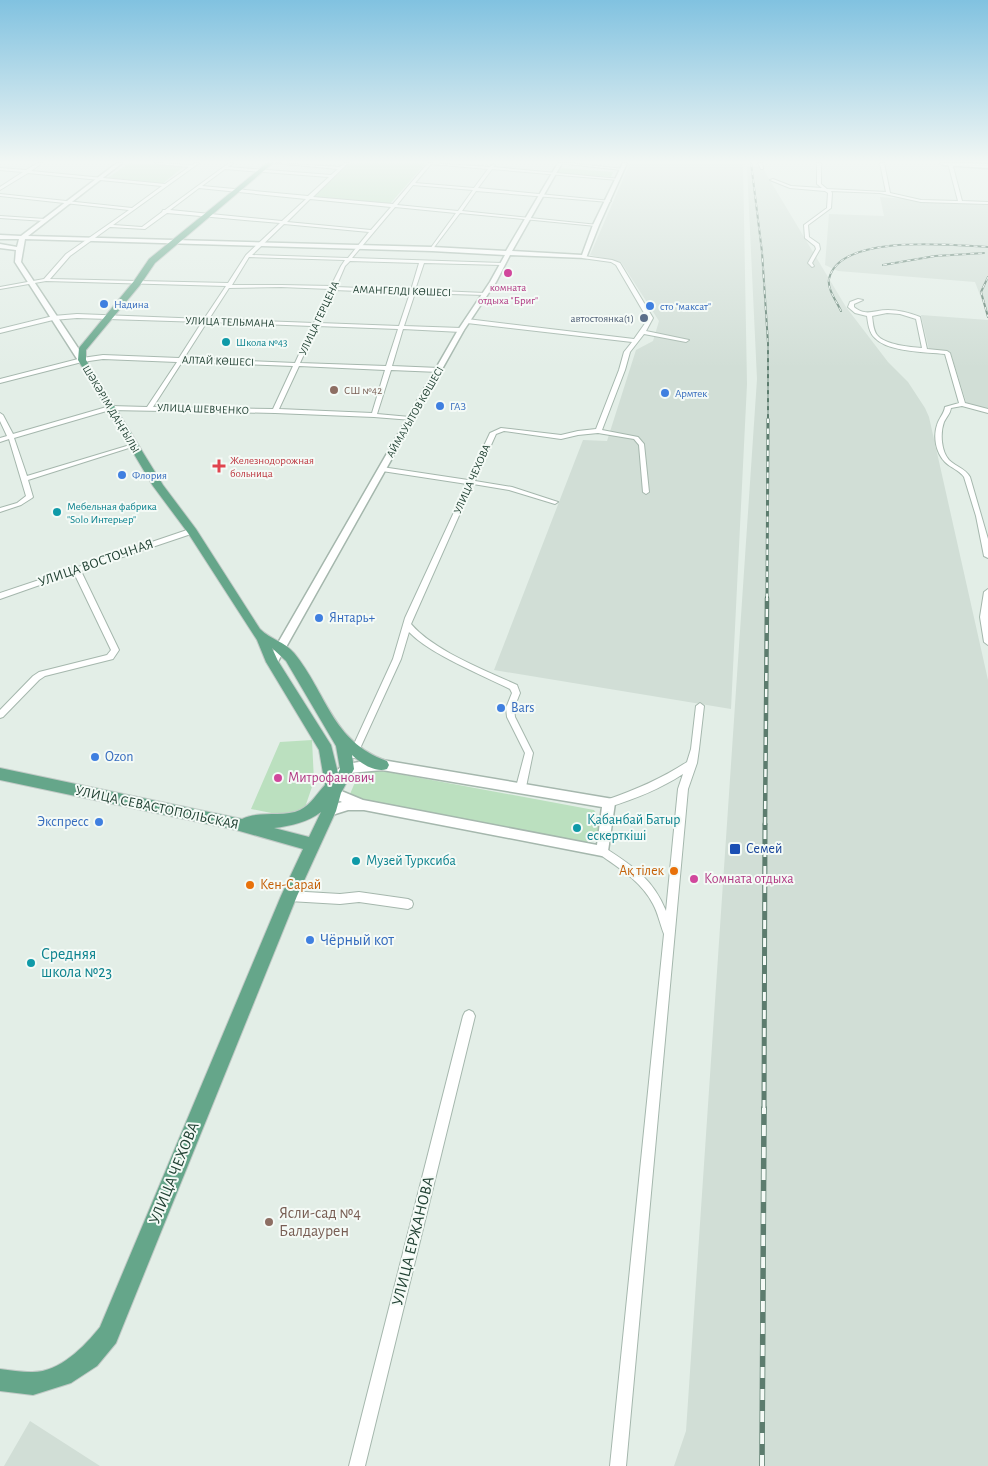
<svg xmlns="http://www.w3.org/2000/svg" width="988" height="1466" viewBox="0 0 988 1466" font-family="'Alegreya Sans',sans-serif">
	<rect width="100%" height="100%" fill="#e3eee7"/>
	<path fill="#d1ded6" d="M630 163H743L747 384 731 709 494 670 583 440 607 441 636 350 653 341 659 321 621 262 590 255Z
		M747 167H762L846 307 888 362 908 382 925 408 929 417 988 680V1466H674L686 1431 757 379Z
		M880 197 988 205V316L975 282 838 271 825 265 829 214 884 216Z
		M921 315 988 320V408L967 405 951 354 929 350Z
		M30 1421 100 1466H4Z"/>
	<path fill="#bbe0bf" d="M129 163 186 165 162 184 106 179Z
		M350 163H426L389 205 313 197Z
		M561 168 613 172 611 177 558 173Z
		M312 740 314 781 301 819 251 809 280 742Z
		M372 769 594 810 601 820 596 840 584 845 361 801 350 794 359 773Z"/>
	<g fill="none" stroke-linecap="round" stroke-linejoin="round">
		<defs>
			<path id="minor" d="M38 163H42L31 171 165 184 189 167 157 164 155 163 192 165 195 163H199L113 225 142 227 162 212 163 210H165L229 163H233L228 167 331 175 338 169 275 163 340 167 344 163H348L313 197 393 204 428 163 490 167 493 164 495 165 493 167 620 179 618 180 492 169 478 188 611 201 609 202 476 191 462 211 598 225 596 226 460 213 432 250 430 249 456 213 395 207 352 258 502 263 504 264 502 265 424 263 415 290 485 293 487 294 485 295 415 293 404 326 461 328 464 330 461 332 403 329 392 366 439 368 442 370 439 372 391 370 377 414 410 417 412 418V420L374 417 275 413 110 410 14 438 27 476 130 445 135 446 28 480 33 497 32 498 21 505 0 512V508L17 503 26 496 9 439 0 442V438L7 436 0 421V413L3 415 13 434 110 406 147 407 177 362 103 359 82 362 0 383V379L82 358 103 355 179 358 202 322 77 318 53 320 0 333V329L53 316 77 314 204 319 226 286 46 281 0 289V287L44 279 66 254 129 210 0 196V194L132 208 162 186 28 173 0 190V187L23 172 0 170V168L26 170ZM431 164 488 169 474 188 415 183ZM225 169 329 177 308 196 202 186ZM413 185 473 190 458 211 397 205ZM199 188 306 199 282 221 170 210ZM310 199 391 207 371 230 287 222ZM167 213 280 223 246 255 228 283 50 279 70 256 110 227 145 229ZM284 224 369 232 348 258 252 255ZM249 257 345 260 341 266 331 286 281 285H232ZM350 261 419 263 411 290 336 287 345 266ZM281 287 330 289 314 323 209 319 229 288ZM334 290 410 293 399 326 319 323ZM207 322 312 326 295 363 184 358ZM317 326 398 329 386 366 300 363ZM182 362 293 366 273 409 153 407ZM299 366 385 370 372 413 279 409Z
				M558 163H569L624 169 622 170Z
				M758 163H762L763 169H761Z
				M817 163H821V184L827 189 886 192 880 163H884L890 193 921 200 958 201 948 163H952L962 201 988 202V204L921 202 880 193 831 191 832 193 831 208 808 225 809 237 819 244 820 249 812 263 814 266 812 267 808 263 816 249 815 246 805 238 804 225 827 208 828 193 825 191 790 188 770 180 773 179 791 186 822 188 817 184Z
				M0 216 45 219 47 220 45 221 0 218Z
				M584 256 612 260 620 263 653 318 646 331 689 340 686 342 644 334 630 352 625 370 602 430 638 437 644 444 649 492 646 494 643 492 639 445 634 439 598 433 578 435 561 439 504 431 496 434 475 481 512 487 558 502 555 504 509 490 473 484 411 624C434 651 485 670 517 685L520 693 514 708 515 717 533 753 526 787 524 790 521 791 518 790 516 787 525 753 507 717 506 708 512 693 510 689C482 675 430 654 409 632L401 659 357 755 356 758H350L349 755 393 659 405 618 467 484 382 471 379 469 382 467 468 480 490 433 501 428 561 435 578 431 596 429 619 370 624 352 632 342 467 323 464 321 467 319 634 339 646 322 647 318 616 265 611 262 582 258V256Z
				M858 299 863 300 854 304V307C866 317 874 310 888 310 899 310 910 313 920 317L927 349 947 351 950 353 965 403 988 409V413L962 406 951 408C950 414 947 416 944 422 940 433 941 451 949 460 956 467 965 468 970 477L988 539V558L984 556 976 516 964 477C959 470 951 468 945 462 936 453 933 437 937 425 939 418 944 414 945 407L959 403 945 354C926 352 888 352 875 338 869 333 868 323 867 316L855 313 848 307 850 302ZM887 313 900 314 916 319 922 348C910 347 885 345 877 335 873 330 873 322 872 316Z
				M190 529H194L196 531 194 533 81 571 119 650 113 659 45 676 39 680 3 717 0 718V710L33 676 39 672 107 655 111 650 74 573 0 599V593L72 569 73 567H78Z
				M988 589V645L984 642 980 617 984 592Z
				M700 703 704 706 699 749 697 763 688 789 626 1466H610L664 934C660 924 658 913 653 904 641 881 619 868 599 854L597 851 599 848 602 847 605 848C633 866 653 879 666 911L678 789 683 774C660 789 635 799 609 807L606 806 604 803 606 800C635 790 661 779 687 762L691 749 696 706Z
				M289 891 340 894 359 892 408 899 412 901 413 904 412 907 408 909 359 902 340 904 289 901 285 899 284 896 285 893Z
				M469 1010 473 1012 475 1016 365 1466H349L463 1016 465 1012Z"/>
			<path id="tertiary" d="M117 163H122L28 236 432 247 506 251 558 163H562L512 251 582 255 593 225 623 163H627L599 225 586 258 510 255 496 282 464 330 276 665 272 666 267 662 458 330 490 282 505 255 432 251 25 239 21 262 86 360 82 362H79L15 262 16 250 0 248V244L17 247 19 239H0V235L21 236Z
				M382 760 613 799 615 803 608 851 606 855 602 856 364 810H348L329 816 325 815 323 811 325 807 342 802 330 796 328 793 330 790 334 788 363 800 597 845 602 807 382 770 350 773 340 779 336 777 334 774C343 760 367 762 382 760Z"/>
			<path id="secondary" d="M940 163 988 164V168L943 165Z"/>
			<path id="primary" d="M267 163H273L155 263 140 285 86 350V360L163 485 196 529 260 629C271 640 284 641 294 653 327 693 331 741 387 761L389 765 387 769C375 773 360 763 352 755L354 769 341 793 336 811 297 896 116 1343 97 1366 71 1383 33 1395 0 1391V1369C10 1370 21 1372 31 1372 59 1373 84 1347 100 1327L281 896 303 849 236 830 0 780V768L242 819C259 810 283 818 300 810 312 804 317 793 325 785L319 750 266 662 257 640 188 533 153 486 78 360 79 348 134 281 149 259ZM272 648 286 661 336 746 340 769 338 773 331 745 278 661ZM321 812 309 837 274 828C291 826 308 822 321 812Z"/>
		</defs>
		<use href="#minor" stroke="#a5b7ad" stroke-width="2"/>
		<use href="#tertiary" stroke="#a5b7ad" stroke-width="3"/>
		<use href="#secondary" stroke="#a1bbad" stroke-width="3"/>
		<use href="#primary" stroke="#c1cac6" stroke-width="2"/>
		<use href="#minor" fill="#fff" fill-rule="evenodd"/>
		<use href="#tertiary" fill="#fff" fill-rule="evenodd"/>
		<use href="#secondary" fill="#fff" fill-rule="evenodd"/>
		<use href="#primary" fill="#65a68a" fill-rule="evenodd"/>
		<defs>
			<path id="rail-far4" d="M751 163 762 252 768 343V420
				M883 265 935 256 984 253
				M988 277 981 292 988 317
				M841 311C837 302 827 289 829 279 839 233 953 245 988 247"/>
			<path id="rail-far3" d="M767 599 768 419"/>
			<path id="rail-far2" d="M765 825 767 598"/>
			<path id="rail-far1" d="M764 1109 765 824"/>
			<path id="rail" d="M762 1466 764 1108"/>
		</defs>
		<use href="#rail-far4" stroke="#5c7c6e" stroke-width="2"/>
		<use href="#rail-far3" stroke="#5c7c6e" stroke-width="3"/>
		<use href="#rail-far2" stroke="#5c7c6e" stroke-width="4.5"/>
		<use href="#rail-far1" stroke="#5c7c6e" stroke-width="5"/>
		<use href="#rail" stroke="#5c7c6e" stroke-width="5.5"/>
		<use href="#rail-far4" stroke="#f4faf6" stroke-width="1" stroke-dasharray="4" stroke-linecap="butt"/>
		<use href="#rail-far3" stroke="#f4faf6" stroke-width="2" stroke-dasharray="5.5" stroke-linecap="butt"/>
		<use href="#rail-far2" stroke="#f4faf6" stroke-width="2.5" stroke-dasharray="8" stroke-linecap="butt"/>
		<use href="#rail-far1" stroke="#f4faf6" stroke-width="3" stroke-dasharray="9" stroke-linecap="butt"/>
		<use href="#rail" stroke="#f4faf6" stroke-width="4" stroke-dasharray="11" stroke-linecap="butt"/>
	</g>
	<linearGradient id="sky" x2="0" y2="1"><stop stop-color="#81c2e0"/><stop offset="0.44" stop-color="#f2f7f4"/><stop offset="1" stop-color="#f2f7f4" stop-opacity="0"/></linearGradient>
	<rect width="988" height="368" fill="url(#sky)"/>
	<g fill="#d1479c" stroke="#f4faf6" stroke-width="2">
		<circle cx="508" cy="273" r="5"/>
		<circle cx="278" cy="778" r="5"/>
		<circle cx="694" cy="879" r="5"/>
	</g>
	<g fill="#3f7fe0" stroke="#f4faf6" stroke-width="2">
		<circle cx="104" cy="304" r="5"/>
		<circle cx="650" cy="306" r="5"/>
		<circle cx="665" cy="393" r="5"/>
		<circle cx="440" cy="406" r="5"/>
		<circle cx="122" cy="475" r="5"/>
		<circle cx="319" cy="618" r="5"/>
		<circle cx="501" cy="708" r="5"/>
		<circle cx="95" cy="757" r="5"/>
		<circle cx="99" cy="822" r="5"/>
		<circle cx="310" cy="940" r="5"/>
	</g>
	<circle fill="#5c6f8a" stroke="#f4faf6" stroke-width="2" cx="644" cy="318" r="5"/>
	<g fill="#0f9aa8" stroke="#f4faf6" stroke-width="2">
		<circle cx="226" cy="342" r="5"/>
		<circle cx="57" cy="512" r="5"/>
		<circle cx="577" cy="828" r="5"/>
		<circle cx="356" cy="861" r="5"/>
		<circle cx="31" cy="963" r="5"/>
	</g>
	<g fill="#8d6e63" stroke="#f4faf6" stroke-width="2">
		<circle cx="334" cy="390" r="5"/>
		<circle cx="269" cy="1222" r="5"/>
	</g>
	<path fill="#e0444e" stroke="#f4faf6" stroke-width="2" d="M216.5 458.5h5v5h5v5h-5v5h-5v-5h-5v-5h5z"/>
	<rect fill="#1a4fb4" stroke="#f4faf6" stroke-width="2" x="729" y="843" width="12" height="12" rx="2.5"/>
	<g fill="#e8710a" stroke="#f4faf6" stroke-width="2">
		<circle cx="674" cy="871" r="5"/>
		<circle cx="250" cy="885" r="5"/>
	</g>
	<g text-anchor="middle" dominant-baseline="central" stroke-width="4" stroke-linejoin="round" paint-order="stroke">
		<g font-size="11" fill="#b23c85" stroke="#f4faf6">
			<text x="508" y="287">комната<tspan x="508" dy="13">отдыха "Бриг"</tspan></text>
		</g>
		<g font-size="11" fill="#214133" stroke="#f4faf6">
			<text transform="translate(402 291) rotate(2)">АМАНГЕЛДІ КӨШЕСІ</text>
			<text transform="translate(319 318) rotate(-65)">УЛИЦА ГЕРЦЕНА</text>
			<text transform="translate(230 322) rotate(2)">УЛИЦА ТЕЛЬМАНА</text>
			<text transform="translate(218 361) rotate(2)">АЛТАЙ КӨШЕСІ</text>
			<text transform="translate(111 409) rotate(59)">ШӘКӘРІМ ДАҢҒЫЛЫ</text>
			<text transform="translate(203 409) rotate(2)">УЛИЦА ШЕВЧЕНКО</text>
			<text transform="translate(415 412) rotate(-60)">АЙМАУЫТОВ КӨШЕСІ</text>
			<text transform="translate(472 479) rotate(-66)">УЛИЦА ЧЕХОВА</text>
		</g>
		<g font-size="11" fill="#366cbe" stroke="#f4faf6" text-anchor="start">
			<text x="114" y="304">Надина</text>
			<text x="660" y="306">сто "максат"</text>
			<text x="675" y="393">Армтек</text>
			<text x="450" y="406">ГАЗ</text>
			<text x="132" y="475">Флория</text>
		</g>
		<g font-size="11" fill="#4e5e75" stroke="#f4faf6" text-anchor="end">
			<text x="634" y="318">автостоянка(1)</text>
		</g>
		<g font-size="11" fill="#0d838f" stroke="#f4faf6" text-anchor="start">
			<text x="236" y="342">Школа №43</text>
			<text x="67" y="506">Мебельная фабрика<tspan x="67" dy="13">"Solo Интерьер"</tspan></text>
		</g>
		<g font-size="11" fill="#785e54" stroke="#f4faf6" text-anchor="start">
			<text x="344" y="390">СШ №42</text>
		</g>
		<g font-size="11" fill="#be3a42" stroke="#f4faf6" text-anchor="start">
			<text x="230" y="460">Железнодорожная<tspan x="230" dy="13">больница</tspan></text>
		</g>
		<g font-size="14" fill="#214133" stroke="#f4faf6">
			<text transform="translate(96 563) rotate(-19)">УЛИЦА ВОСТОЧНАЯ</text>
			<text transform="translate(157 808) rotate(12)">УЛИЦА СЕВАСТОПОЛЬСКАЯ</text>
		</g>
		<g font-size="14" fill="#366cbe" stroke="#f4faf6" text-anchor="start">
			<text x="329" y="618">Янтарь+</text>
			<text x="511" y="708">Bars</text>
			<text x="105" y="757">Ozon</text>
			<text x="89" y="822" text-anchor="end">Экспресс</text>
		</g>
		<g font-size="14" fill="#b23c85" stroke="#f4faf6" text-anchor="start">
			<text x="288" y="778">Митрофанович</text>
			<text x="704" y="879">Комната отдыха</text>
		</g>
		<g font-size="14" fill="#0d838f" stroke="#f4faf6" text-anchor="start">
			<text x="587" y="820">Қабанбай Батыр<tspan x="587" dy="16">ескерткіші</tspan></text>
			<text x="366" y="861">Музей Турксиба</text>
		</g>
		<g font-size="14" fill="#164399" stroke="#f4faf6" text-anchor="start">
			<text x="746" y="849">Семей</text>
		</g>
		<g font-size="14" fill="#c56008" stroke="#f4faf6" text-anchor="end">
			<text x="664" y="871">Ақ тілек</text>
			<text x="260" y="885" text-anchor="start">Кен-Сарай</text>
		</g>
		<g font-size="16" fill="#366cbe" stroke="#f4faf6" text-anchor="start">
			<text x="320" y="940">Чёрный кот</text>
		</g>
		<g font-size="16" fill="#0d838f" stroke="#f4faf6" text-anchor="start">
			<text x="41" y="954">Средняя<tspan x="41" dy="18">школа №23</tspan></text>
		</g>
		<g font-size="16" fill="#214133" stroke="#f4faf6">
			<text transform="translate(174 1173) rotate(-68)">УЛИЦА ЧЕХОВА</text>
			<text transform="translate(413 1241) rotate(-76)">УЛИЦА ЕРЖАНОВА</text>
		</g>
		<g font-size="16" fill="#785e54" stroke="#f4faf6" text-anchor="start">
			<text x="279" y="1213">Ясли-сад №4<tspan x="279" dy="18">Балдаурен</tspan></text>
		</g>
	</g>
</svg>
